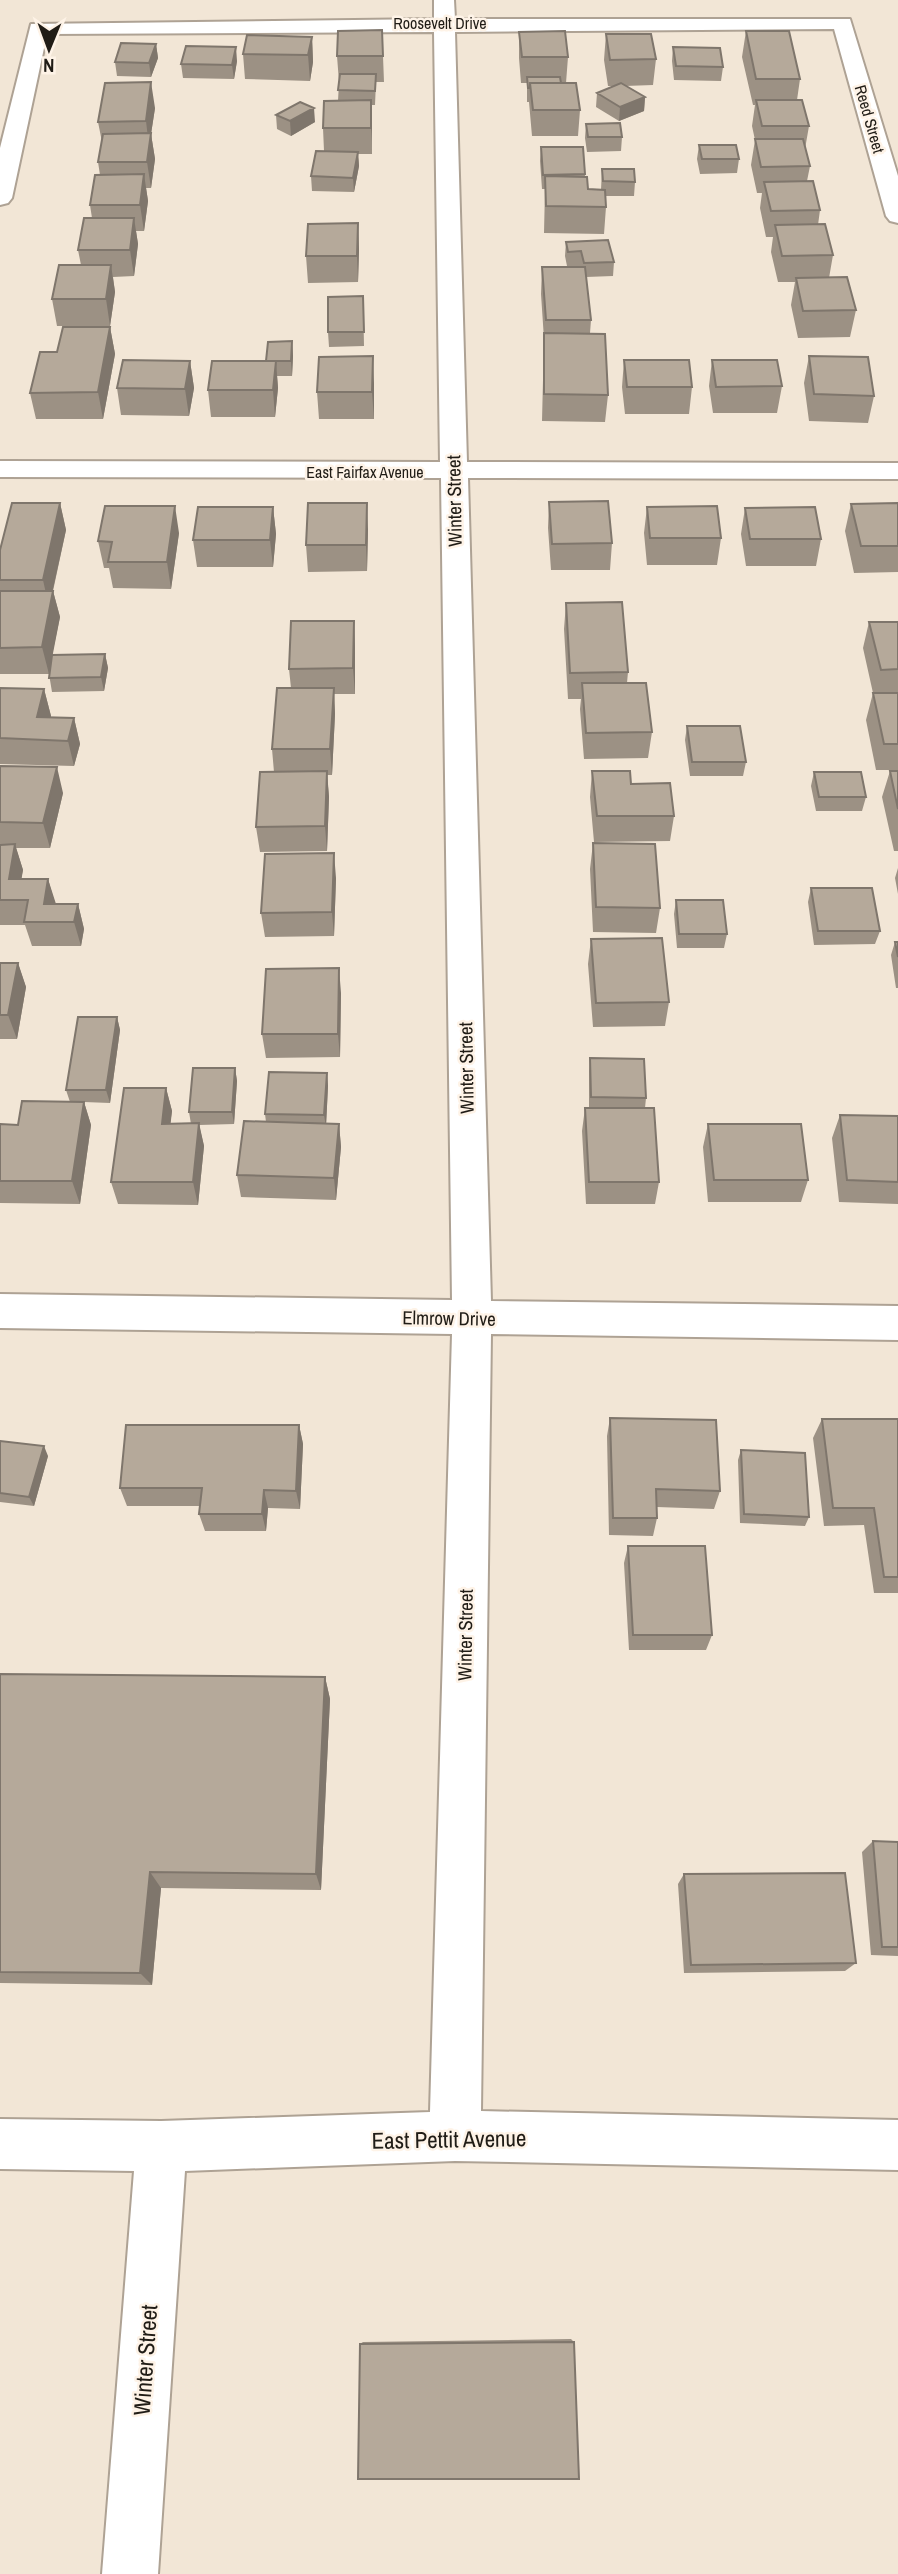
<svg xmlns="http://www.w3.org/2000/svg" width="898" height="2574" viewBox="0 0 898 2574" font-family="'Archivo Narrow',sans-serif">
	<rect width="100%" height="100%" fill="#f2e6d6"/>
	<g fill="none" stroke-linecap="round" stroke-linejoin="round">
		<defs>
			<path id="minor" d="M434 0H454L455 19H850L898 176V223L890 221 886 216 834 29 455 32 467 462 898 463V479L468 478 491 1301 898 1306V1340L491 1334 481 2111 898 2120V2170L455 2161 185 2171 158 2574H102L134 2171 0 2169V2119L161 2121 430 2112 452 1334 0 1328V1294L452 1300 441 478 0 477V461L440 462 434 32 47 34 12 198 8 203 0 205V148L31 24 434 19Z"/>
		</defs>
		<use href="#minor" stroke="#aea294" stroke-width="4"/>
		<use href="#minor" fill="#fff" fill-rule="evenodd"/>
	</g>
	<path fill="#9c9184" d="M382 30 384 82H376L375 105H371L372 154H358L359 166 354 192 312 191 311 176 324 151 323 128 338 101 339 82 337 56Z
		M746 31 800 79 797 100 809 126 805 149 810 166 807 181 820 210 818 225 833 255 829 278 856 310 850 337 798 338 791 305 795 282H778L771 252 773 237H766L760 208 762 193H757L751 165 755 140 752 126 755 105H753L742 57Z
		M519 32 568 57 566 83 580 110 578 136H532L529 102H527V83H521L519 58Z
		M606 34 656 59 653 85 625 86 645 97 644 111 619 121 596 107 597 93 615 86H608L604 60Z
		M312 37 313 62 310 81 245 79 243 54Z
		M156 44 158 58 151 77 117 76 115 62Z
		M673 47 723 67 721 81 674 80 672 61Z
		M237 61 234 79 183 78 181 64Z
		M155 108 151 134 155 159 151 188H146L148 201 144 231H136L138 244 134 276 113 277 115 292 110 326H57L52 299 81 265 78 250 92 218 90 205 100 175 98 162 102 142 98 122Z
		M276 115 315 122 291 136 277 129Z
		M586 124 622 137 621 151 587 152 585 138Z
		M699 145 739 159 737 173 700 174 697 159Z
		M541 147H583L585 176 588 189 601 190 602 169 635 182 634 196H606V207L604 234 544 233 545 189H542L540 161Z
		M358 223 359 250 358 282 308 283 306 256Z
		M566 242 614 262 613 276 586 277 591 320 590 333 608 395 605 422 542 421 544 339 541 294 542 267H581V266H567L565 256Z
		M363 296 364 346 329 347 328 332Z
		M110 327 115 354 103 419H36L30 393 57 352Z
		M292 341 293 356 292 376H277L278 388 275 417H211L208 390 266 361Z
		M809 356 874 396 868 423 809 421 804 383Z
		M624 360 692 387 689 414H625L622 387Z
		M712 360 782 386 777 413H713L709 386Z
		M190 361 194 388 189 416 121 415 117 388Z
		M374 383V419H319L317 392Z
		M549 502 612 543 610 570H551L548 528Z
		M60 503 66 530 53 591 60 617 52 655 105 654 108 668 104 691 52 692 49 674H0V550Z
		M898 503V572L854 573 845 531 851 504Z
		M273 507 276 534 273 567H197L193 540Z
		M647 507 721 538 717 565H647L644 533Z
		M745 508 821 539 816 566H746L741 534Z
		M368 529 367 571 308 572 306 545Z
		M179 533 171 589 113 588 109 568H104L98 541Z
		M566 603 628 672 627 683 652 732 648 758 584 759 580 709 581 699H568L564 629Z
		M354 621 355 647V694H334L335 714 332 775H327L329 797 327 851 260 852 256 827 274 772 272 749 291 688 289 669Z
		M869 622H898V770H876L866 720 873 693 863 648Z
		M0 688 44 689 51 716V717L74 718 80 744 74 766 0 764Z
		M687 726 746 762 743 776H690L685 740Z
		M0 766 63 793 50 848H16L23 870 21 879H48L55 904H78L84 929 81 946H32L25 925H0Z
		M592 771 631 784 674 816 670 841 594 842 590 797Z
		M890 771H898V851H894L882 797Z
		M814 772 866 797 862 811H816L811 786Z
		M593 843 660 908 656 933 593 932 590 869Z
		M898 868V894L895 878Z
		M336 878 334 936 265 937 261 913Z
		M811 888 880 931 875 944 814 945 808 902Z
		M676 900 727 934 724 948H677L674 914Z
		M591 939 669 1002 665 1026 593 1027 588 964Z
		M895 942H898V988H896L891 955Z
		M0 963H18L26 987 17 1039H0Z
		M341 993 340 1057 266 1058 262 1034Z
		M117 1017 120 1030 110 1103 84 1102 91 1125 80 1204 0 1203V1124L18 1125 70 1102 66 1090Z
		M590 1058 646 1098 645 1108 659 1182 655 1204H586L582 1131 585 1108H589V1071Z
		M235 1068 237 1081 234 1124 199 1125 204 1146 198 1205 118 1204 111 1182 166 1088 172 1111 170 1124H191L189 1112Z
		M327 1073 328 1086 326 1124H339L341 1147 336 1200 241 1197 237 1175 266 1122 265 1114Z
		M840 1115 898 1116V1204L839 1202 832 1138Z
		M708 1124 808 1180 801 1202H708L703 1147Z
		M610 1418 720 1491 714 1509 657 1507V1518L653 1536 609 1535 607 1436Z
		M822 1419H898V1593H874L864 1525 824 1526 813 1438Z
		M299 1425 303 1444 300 1509 268 1508 266 1531H205L199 1514 200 1506H127L120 1488Z
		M0 1441 48 1456 34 1506 0 1502Z
		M741 1450 809 1517 805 1526 740 1523 738 1460Z
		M628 1546 712 1635 706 1650H629L624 1563Z
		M0 1674 325 1677 330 1699 321 1890 161 1888 152 1985 0 1983Z
		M873 1841 898 1842V1956L871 1955 862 1852Z
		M684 1874 856 1963 845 1971 684 1973 678 1884Z
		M571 2339 574 2342 360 2344 363 2342Z"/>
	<path fill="#7f766c" d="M312 37 313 62 310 81 308 55Z
		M156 44 158 58 151 77 149 63Z
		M236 47 237 61 234 79 232 65Z
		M151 82 155 108 151 134 155 159 151 188 147 162 149 147 146 121Z
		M645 97 644 111 619 121 620 107Z
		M371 100 372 126V154L371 128Z
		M314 108 315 122 291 136 290 121Z
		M358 152 359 166 354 192 353 178Z
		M144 174 148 201 144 231 140 205Z
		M134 218 138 244 134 276 130 250Z
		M358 223 359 250 358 282 357 256Z
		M111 265 115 292 110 326 106 299Z
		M110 327 115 354 103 419 98 392Z
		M292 341 293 356 292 376 291 361Z
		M373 356 374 383V419L372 392Z
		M190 361 194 388 189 416 185 389Z
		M276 361 278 388 275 417 273 390Z
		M60 503 66 530 49 607 43 580Z
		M367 503 368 529 367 571 366 545Z
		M175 506 179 533 171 589 167 562Z
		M273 507 276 534 273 567 270 540Z
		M53 591 60 617 49 674 42 647Z
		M354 621 355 647V694L353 668Z
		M105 654 108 668 104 691 101 677Z
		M334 688 335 714 332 775 330 749Z
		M44 689 51 716 44 740 37 717Z
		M74 718 80 744 74 766 68 741Z
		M57 767 63 793 50 848 43 823Z
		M327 771 329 797 327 851 325 826Z
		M15 844 23 870 18 900 9 879Z
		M334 853 336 878 334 936 332 912Z
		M48 879 56 904H44Z
		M78 904 84 929 81 946 74 922Z
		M18 963 26 987 17 1039 8 1015Z
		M339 968 341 993 340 1057 338 1034Z
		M117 1017 120 1030 110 1103 106 1090Z
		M235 1068 237 1081 234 1124 232 1112Z
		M327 1073 328 1086 326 1127 324 1115Z
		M166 1088 172 1111 168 1147 162 1124Z
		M84 1102 91 1125 80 1204 72 1181Z
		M199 1123 204 1146 198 1205 193 1182Z
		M339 1124 341 1147 336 1200 334 1178Z
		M299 1425 303 1444 300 1509 296 1491Z
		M44 1446 48 1456 34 1506 29 1497Z
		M264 1490 268 1508 266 1531 262 1514Z
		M325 1677 330 1699 321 1890 316 1874Z
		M150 1872 161 1888 152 1985 140 1973Z"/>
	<path fill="#b5a99a" stroke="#7f766c" stroke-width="2" d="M382 30 383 56H337L338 31Z
		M565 31 568 57H522L519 32Z
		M746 31H789L800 79H756Z
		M606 34H651L656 59 610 60Z
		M247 35 312 37 308 55 243 54Z
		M121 43 156 44 149 63 115 62Z
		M186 46 236 47 232 65 181 64Z
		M673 47 720 48 723 67 676 66Z
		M340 74H376L375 91 338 90Z
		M527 77H560L561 83H530V88H528Z
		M151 82 146 121 98 122 105 83Z
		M530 83H576L580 110H533Z
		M621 83 645 97 620 107 597 93Z
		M371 100V128H323L324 101Z
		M756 100H802L809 126H762Z
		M300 102 314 108 290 121 276 115Z
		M620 123 622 137H588L586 124Z
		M151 133 147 162H98L103 134Z
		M755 139H803L810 166 761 167Z
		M699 145H736L739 159H702Z
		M541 147H583L585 174 543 175Z
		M316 151 358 152 353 178 311 176Z
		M602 169H634L635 182 603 181Z
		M144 174 140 205H90L95 175Z
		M545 176 587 177 588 189 605 190 606 207 546 206Z
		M813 181 820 210 771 211 764 182Z
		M84 218H134L130 250H78Z
		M358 223 357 256H306L308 224Z
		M825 224 833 255 782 256 775 225Z
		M608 240 614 262 584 263 581 251 568 252 566 242Z
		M59 265H111L106 299H52Z
		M542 267H585L591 320H546Z
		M847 277 856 310 803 311 796 278Z
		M363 296 364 332H328V297Z
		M63 327H110L98 392 30 393 40 352H57Z
		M544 333 605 334 608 395 544 394Z
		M292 341 291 361H266L268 342Z
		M373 356 372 392H317L319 357Z
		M809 356 868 357 874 396 814 394Z
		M123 360 190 361 185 389 117 388Z
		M624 360H689L692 387H627Z
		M712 360H777L782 386 716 387Z
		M212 361H276L273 390H208Z
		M608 501 612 543 552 544 549 502Z
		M12 503H60L43 580H0V550Z
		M308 503H367L366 545H306Z
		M898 503V546H861L851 504Z
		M105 506H175L167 562H108L112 542 98 541Z
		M717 506 721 538H650L647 507Z
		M198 507H273L270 540H193Z
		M815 507 821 539H750L745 508Z
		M0 591H53L42 647 0 648Z
		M622 602 628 672 570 673 566 603Z
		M291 621H354L353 668 289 669Z
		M869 622H898V669L881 670Z
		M105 654 101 677 49 678 52 655Z
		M582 683H646L652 732 586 733Z
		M0 688 44 689 37 717 74 718 68 741 0 738Z
		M277 688H334L330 749H272Z
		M873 693H898V744H884Z
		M687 726H740L746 762H692Z
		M0 766 57 767 43 823 0 822Z
		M327 771 325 826 256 827 260 772Z
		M592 771H630L631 784 670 783 674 816H597Z
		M890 771H898V809Z
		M814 772H861L866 797H819Z
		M593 843 655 844 660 908 596 907Z
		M15 844 9 879H48L44 904H78L74 922H24L28 900H0V845Z
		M334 853 332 912 261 913 265 854Z
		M811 888H872L880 931H818Z
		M676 900H723L727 934H679Z
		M662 938 669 1002 596 1003 591 939Z
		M895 942H898V957Z
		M0 963H18L8 1015H0Z
		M339 968 338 1034H262L266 969Z
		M78 1017H117L106 1090H66Z
		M590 1058 644 1059 646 1098 591 1097Z
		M193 1068H235L232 1112H189Z
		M269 1072 327 1073 324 1115 265 1114Z
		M124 1088H166L162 1124 199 1123 193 1182H111Z
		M22 1101 84 1102 72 1181H0V1124L18 1125Z
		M585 1108H654L659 1182H589Z
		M840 1115 898 1116V1182L847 1180Z
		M244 1121 339 1124 334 1178 237 1175Z
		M708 1124H801L808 1180H714Z
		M610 1418 716 1420 720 1491 656 1489 657 1518H613Z
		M822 1419H898V1577H884L874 1508H833Z
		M126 1425H299L296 1491 264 1490 262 1514H199L202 1488H120Z
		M0 1441 44 1446 29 1497 0 1493Z
		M741 1450 805 1453 809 1517 744 1514Z
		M628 1546H705L712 1635H633Z
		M0 1674 325 1677 316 1874 150 1872 140 1973 0 1972Z
		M873 1841 898 1842V1947H882Z
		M845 1873 856 1963 691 1965 684 1874Z
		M574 2342 579 2479H358L360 2344Z"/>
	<g text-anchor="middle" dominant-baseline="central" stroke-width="5" stroke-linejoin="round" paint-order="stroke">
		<g font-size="16" fill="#201c16" stroke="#fef3e7">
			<text x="440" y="23">Roosevelt Drive</text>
			<text transform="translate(870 119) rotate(74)">Reed Street</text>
			<text x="365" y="472">East Fairfax Avenue</text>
		</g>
		<g font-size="19" fill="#201c16" stroke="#fef3e7">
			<text transform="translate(454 501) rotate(-91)">Winter Street</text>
			<text transform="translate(466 1068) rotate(-91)">Winter Street</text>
			<text transform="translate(449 1318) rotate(1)">Elmrow Drive</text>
			<text transform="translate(465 1635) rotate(-89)">Winter Street</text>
		</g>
		<g font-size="23" fill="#201c16" stroke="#fef3e7">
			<text transform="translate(449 2139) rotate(-1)">East Pettit Avenue</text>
			<text transform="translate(145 2360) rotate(-86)">Winter Street</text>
		</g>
	</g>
	<g transform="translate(49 49) rotate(181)" stroke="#fef3e7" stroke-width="5" paint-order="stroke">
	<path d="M0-5L12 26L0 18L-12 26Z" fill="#201c16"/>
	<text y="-10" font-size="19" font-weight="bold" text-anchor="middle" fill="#201c16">N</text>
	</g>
</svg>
